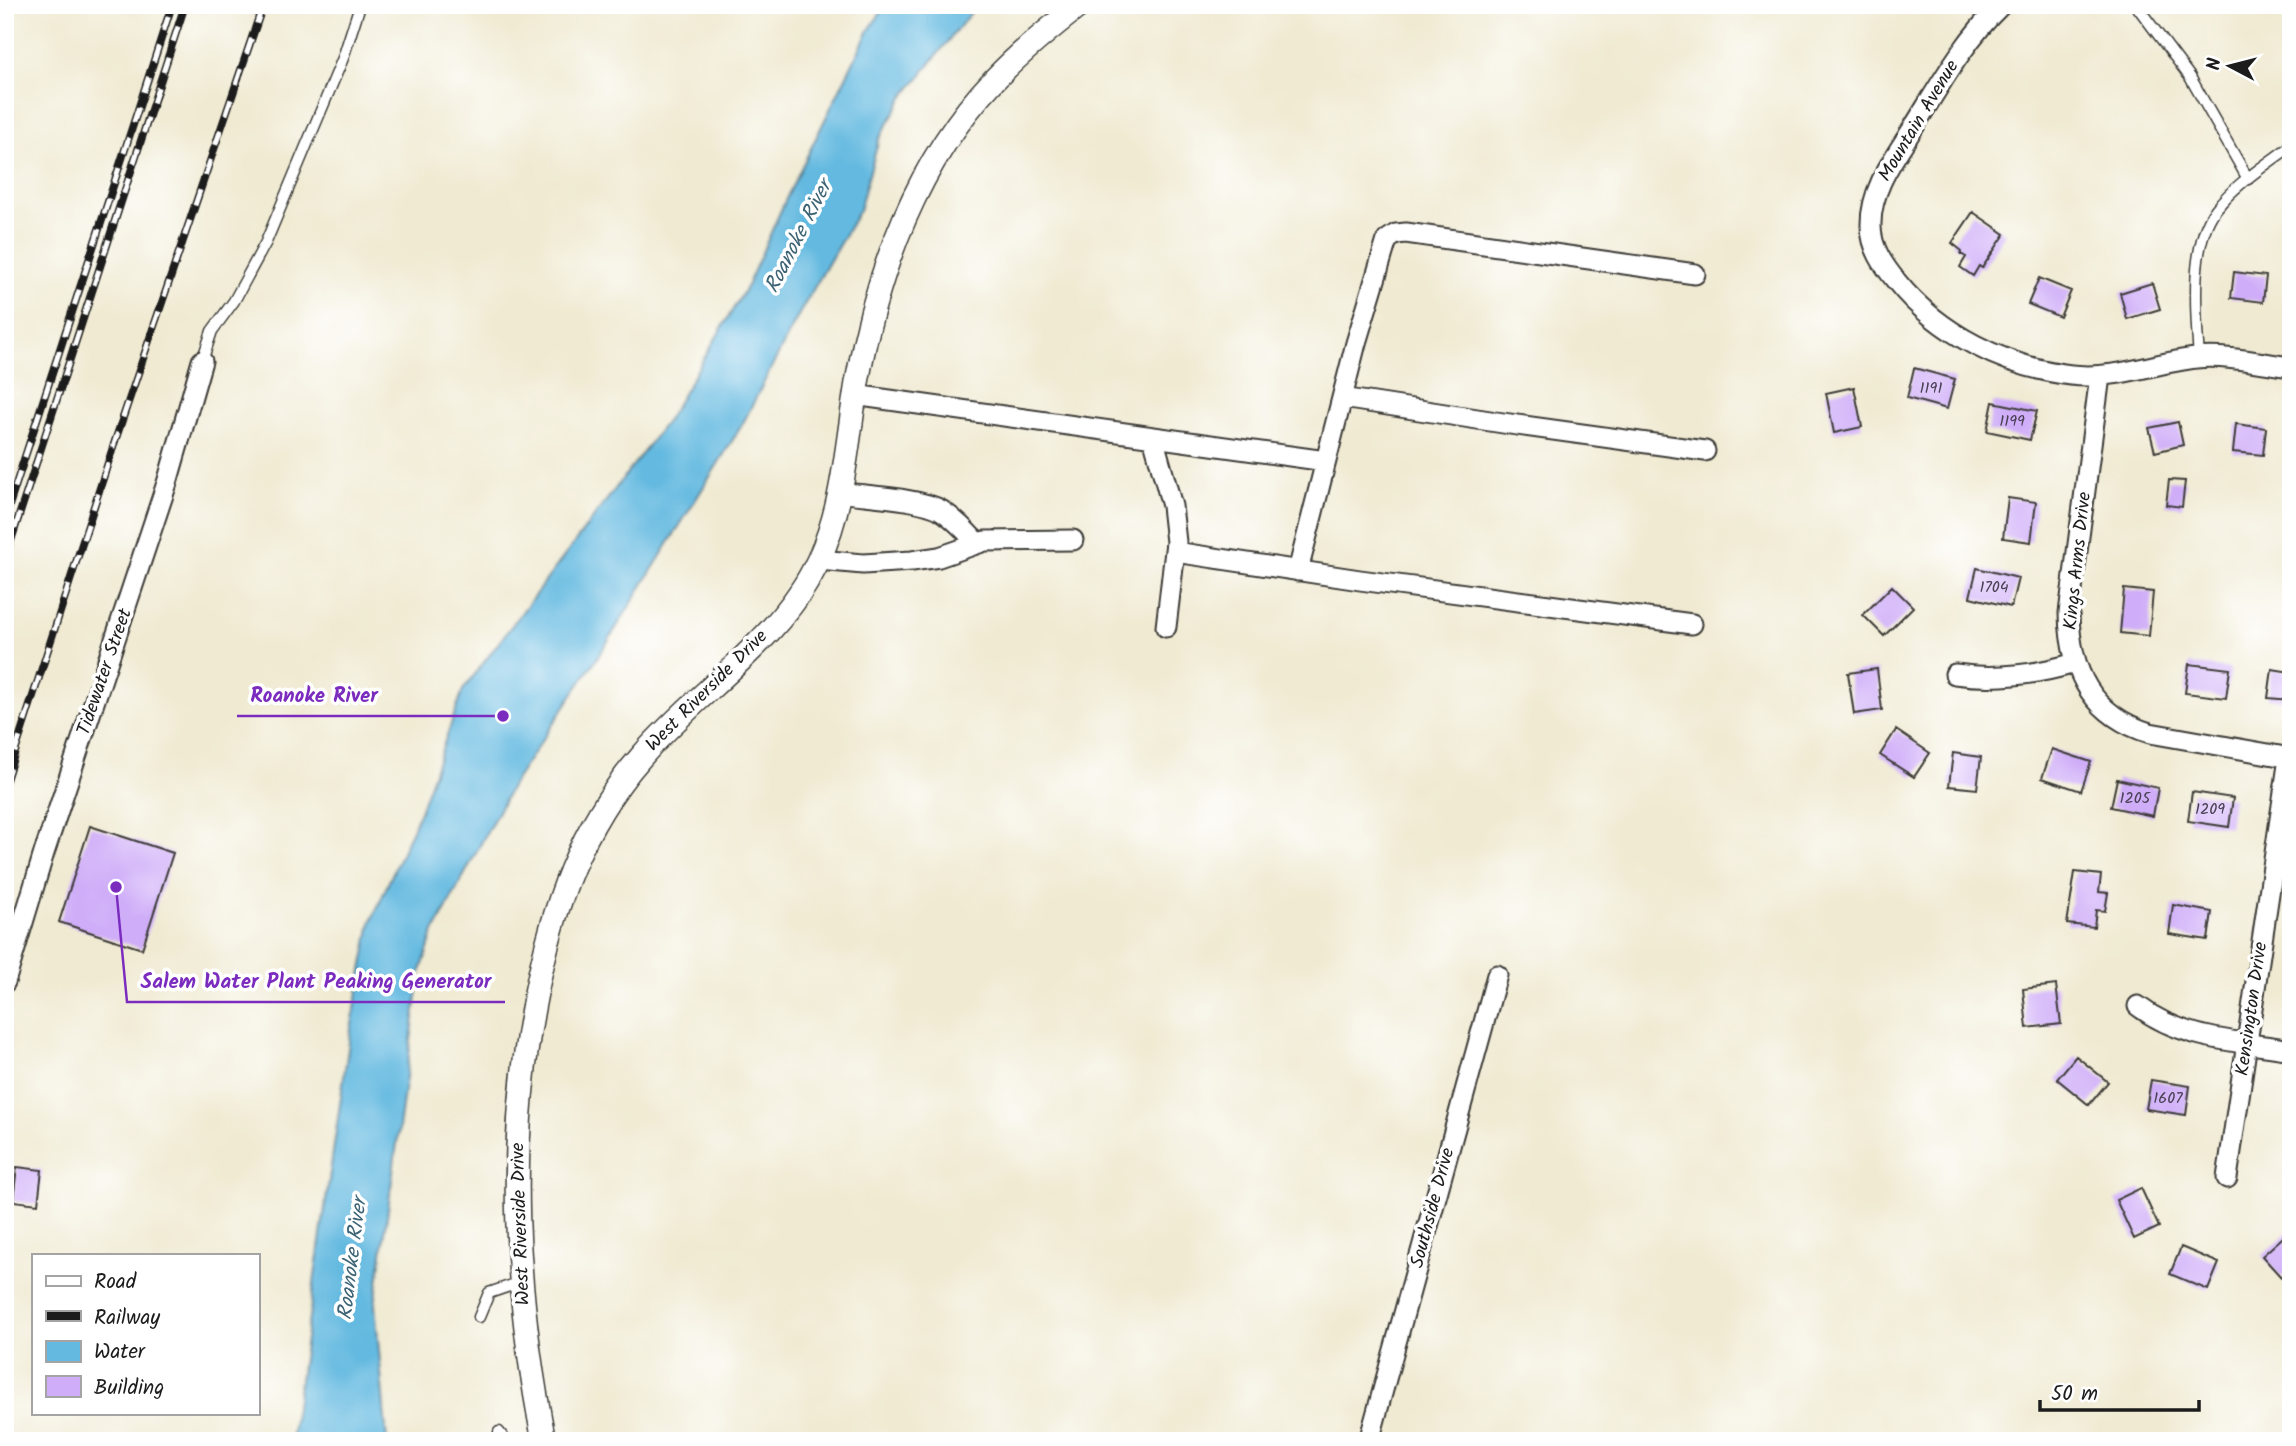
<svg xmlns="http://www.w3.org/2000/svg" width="2296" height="1446" viewBox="0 0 2296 1446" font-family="Kalam,sans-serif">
	<rect width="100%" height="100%" fill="#fff"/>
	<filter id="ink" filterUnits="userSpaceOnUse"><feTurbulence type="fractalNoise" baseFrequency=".0143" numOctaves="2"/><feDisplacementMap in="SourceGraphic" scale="14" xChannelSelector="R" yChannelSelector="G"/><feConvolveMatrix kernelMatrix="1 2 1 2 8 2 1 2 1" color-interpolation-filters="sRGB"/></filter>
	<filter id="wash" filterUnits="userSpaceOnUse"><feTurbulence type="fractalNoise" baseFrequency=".00686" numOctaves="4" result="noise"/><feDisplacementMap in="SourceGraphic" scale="28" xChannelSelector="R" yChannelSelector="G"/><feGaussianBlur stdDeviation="1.57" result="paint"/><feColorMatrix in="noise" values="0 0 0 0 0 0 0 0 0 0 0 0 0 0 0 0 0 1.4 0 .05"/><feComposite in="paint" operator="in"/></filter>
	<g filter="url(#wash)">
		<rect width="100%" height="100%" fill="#f0ead2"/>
		<path fill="#63b9e0" stroke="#406a7e" stroke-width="2" d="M886 5H977L902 99 879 139 859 210 799 314 742 425 603 649 512 785 433 934 420 974 375 1305 387 1441H291L350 1035 371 922 420 811 463 690 668 419 748 284 785 201 869 30Z"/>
		<g id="blocks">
			<path fill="#cfadf8" d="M1973 212 2005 234 1982 268 1979 266 1973 276 1960 267 1966 257 1961 254 1962 251 1952 243Z
				M2234 272 2266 276 2263 302 2231 298Z
				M2039 278 2071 291 2060 317 2028 304Z
				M2152 283 2160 309 2127 319 2120 293Z
				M1914 368 1955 379 1947 409 1907 398Z
				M1854 387 1862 427 1834 433 1826 393Z
				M1993 402 2037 411 2030 440 1987 431Z
				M2178 422 2183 445 2155 452 2149 428Z
				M2236 424 2266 428 2263 455 2233 452Z
				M2169 480 2185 481 2182 507 2166 505Z
				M2008 498 2036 502 2031 542 2003 538Z
				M1977 568 2018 578 2011 607 1970 597Z
				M1892 586 1913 607 1884 636 1863 615Z
				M2124 589 2153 592 2149 636 2120 633Z
				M2189 664 2230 669 2226 698 2185 693Z
				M1877 669 1882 710 1854 714 1848 673Z
				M2272 669 2291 672V700L2268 698Z
				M1896 730 1930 753 1914 777 1880 755Z
				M2052 749 2091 762 2081 791 2042 778Z
				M1953 753 1981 757 1977 789 1949 786Z
				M2117 779 2158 788 2153 816 2111 807Z
				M2192 792 2233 798 2229 827 2188 821Z
				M90 826 173 853 142 949 59 922Z
				M2075 872 2101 875 2099 892 2108 893 2105 911 2096 910 2094 927 2067 924Z
				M2173 905 2212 912 2208 940 2169 934Z
				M2056 985 2061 1024 2027 1028 2023 989Z
				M2076 1056 2108 1082 2089 1105 2057 1079Z
				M2151 1080 2190 1086 2186 1115 2146 1109Z
				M17 1167 42 1170 38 1204 13 1201Z
				M2141 1188 2159 1227 2134 1239 2116 1200Z
				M2291 1230V1268L2281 1277 2262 1256Z
				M2181 1247 2219 1263 2208 1290 2170 1274Z"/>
		</g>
	</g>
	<g filter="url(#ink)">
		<use href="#blocks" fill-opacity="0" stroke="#3c3b37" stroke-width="2"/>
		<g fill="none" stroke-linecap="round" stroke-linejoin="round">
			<defs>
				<path id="service" d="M2136 5 2190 77 2248 179
					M2199 358C2196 316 2189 244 2216 209 2234 185 2267 164 2291 146
					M202 361 212 331 234 301 266 242 343 58 360 5
					M479 1317 489 1293 521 1282
					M499 1432 506 1441"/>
				<path id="minor" d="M2001 5C1965 40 1941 83 1915 125 1896 156 1870 188 1871 226 1871 248 1884 266 1897 282 1939 334 2005 367 2071 375 2115 380 2153 363 2196 358 2227 355 2260 363 2291 367
					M2100 376 2069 613C2070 671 2091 715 2150 733L2291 758
					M854 395 1326 461
					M1342 398 1503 423 1705 451
					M1153 437 1172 506 1176 542 1166 627
					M839 492C865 496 920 498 941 510 955 519 966 531 977 543
					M1175 552 1360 580 1692 624
					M819 560 863 564 912 561 939 557 985 541 1073 540
					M1298 571 1356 343 1387 240 1396 234 1406 233 1695 274
					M1955 674C1997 680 2035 675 2075 663
					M5 982 44 853 167 483 202 361
					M2138 1006C2182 1040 2237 1041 2291 1050
					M2227 1178 2289 758
					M1369 1441 1497 975"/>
				<path id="tertiary" d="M544 1441C515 1294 506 1146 535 998 553 907 579 828 641 757 697 691 783 639 819 559 845 503 847 438 858 377 877 270 918 160 994 80 1021 52 1050 28 1080 5"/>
			</defs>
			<use href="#service" stroke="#3c3b37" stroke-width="13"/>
			<use href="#minor" stroke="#3c3b37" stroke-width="23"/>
			<use href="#tertiary" stroke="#3c3b37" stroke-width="26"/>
			<use href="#service" stroke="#fff" stroke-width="10"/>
			<use href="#minor" stroke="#fff" stroke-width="19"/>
			<use href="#tertiary" stroke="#fff" stroke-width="23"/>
			<defs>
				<path id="rail" d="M5 518 172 5
					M5 559 185 5
					M5 783 116 438 263 5"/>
			</defs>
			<use href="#rail" stroke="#1c1c1c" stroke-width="8"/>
			<use href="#rail" stroke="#fff" stroke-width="5" stroke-dasharray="16" stroke-linecap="butt"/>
		</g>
	</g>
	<g text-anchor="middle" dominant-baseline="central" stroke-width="7" stroke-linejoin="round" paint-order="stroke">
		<g font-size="16" fill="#494053">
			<text x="1931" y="388">1191</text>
			<text x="2012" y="421">1199</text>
			<text x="1994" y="587">1704</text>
			<text x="2135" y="798">1205</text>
			<text x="2210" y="809">1209</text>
			<text x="2168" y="1098">1607</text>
		</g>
		<g font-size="19" fill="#1c1c1c" stroke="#fff">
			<text transform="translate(1919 121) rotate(-59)">Mountain Avenue</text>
			<text transform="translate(2078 561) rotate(-84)">Kings Arms Drive</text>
			<text transform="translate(105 672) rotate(-71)">Tidewater Street</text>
			<text transform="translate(707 691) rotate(-45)">West Riverside Drive</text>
			<text transform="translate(2252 1009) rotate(-82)">Kensington Drive</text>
			<text transform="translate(1433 1208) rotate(-75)">Southside Drive</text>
			<text transform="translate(521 1224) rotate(-92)">West Riverside Drive</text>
		</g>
		<g font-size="21" font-style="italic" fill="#3c6374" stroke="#fff">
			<text transform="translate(799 237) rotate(-63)">Roanoke River</text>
			<text transform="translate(353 1259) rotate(-83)">Roanoke River</text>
		</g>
	</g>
	<path fill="none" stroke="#7b2cbf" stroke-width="2.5" d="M503 716L392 716H237M116 887L127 1002H505"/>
	<g fill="#7b2cbf" stroke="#fff" stroke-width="2.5">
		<circle cx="503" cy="716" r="7"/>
		<circle cx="116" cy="887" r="7"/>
	</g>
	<g font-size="21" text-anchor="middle" font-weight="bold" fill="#7b2cbf" stroke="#fff" stroke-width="7" stroke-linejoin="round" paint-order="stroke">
		<text x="314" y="702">Roanoke River</text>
		<text x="316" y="988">Salem Water Plant Peaking Generator</text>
	</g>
	<rect width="2296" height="1446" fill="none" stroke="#fff" stroke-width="28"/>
	<rect x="32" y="1254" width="228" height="161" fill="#ffffff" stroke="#a4a4a4" stroke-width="2"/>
	<rect x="46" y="1276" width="35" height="10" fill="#ffffff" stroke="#a4a4a4" stroke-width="2"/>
	<text x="94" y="1288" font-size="21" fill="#1c1c1c">Road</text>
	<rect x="46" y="1311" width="35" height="10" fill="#1c1c1c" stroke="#a4a4a4" stroke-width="2"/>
	<text x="94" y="1324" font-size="21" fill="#1c1c1c">Railway</text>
	<rect x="46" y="1341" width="35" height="21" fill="#63b9e0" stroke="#a4a4a4" stroke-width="2"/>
	<text x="94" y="1358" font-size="21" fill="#1c1c1c">Water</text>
	<rect x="46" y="1376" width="35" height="21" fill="#cfadf8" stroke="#a4a4a4" stroke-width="2"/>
	<text x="94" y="1394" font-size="21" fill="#1c1c1c">Building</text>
	<g transform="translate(2230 66) rotate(277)" stroke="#ffffff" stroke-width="5" paint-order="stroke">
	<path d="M0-5L12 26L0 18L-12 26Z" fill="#1c1c1c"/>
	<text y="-10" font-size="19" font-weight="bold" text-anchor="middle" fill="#1c1c1c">N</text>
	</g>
	<path d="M2040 1400v10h159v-10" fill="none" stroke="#1c1c1c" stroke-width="3.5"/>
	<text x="2051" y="1400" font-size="21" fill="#1c1c1c" stroke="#ffffff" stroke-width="5" paint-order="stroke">50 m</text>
</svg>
